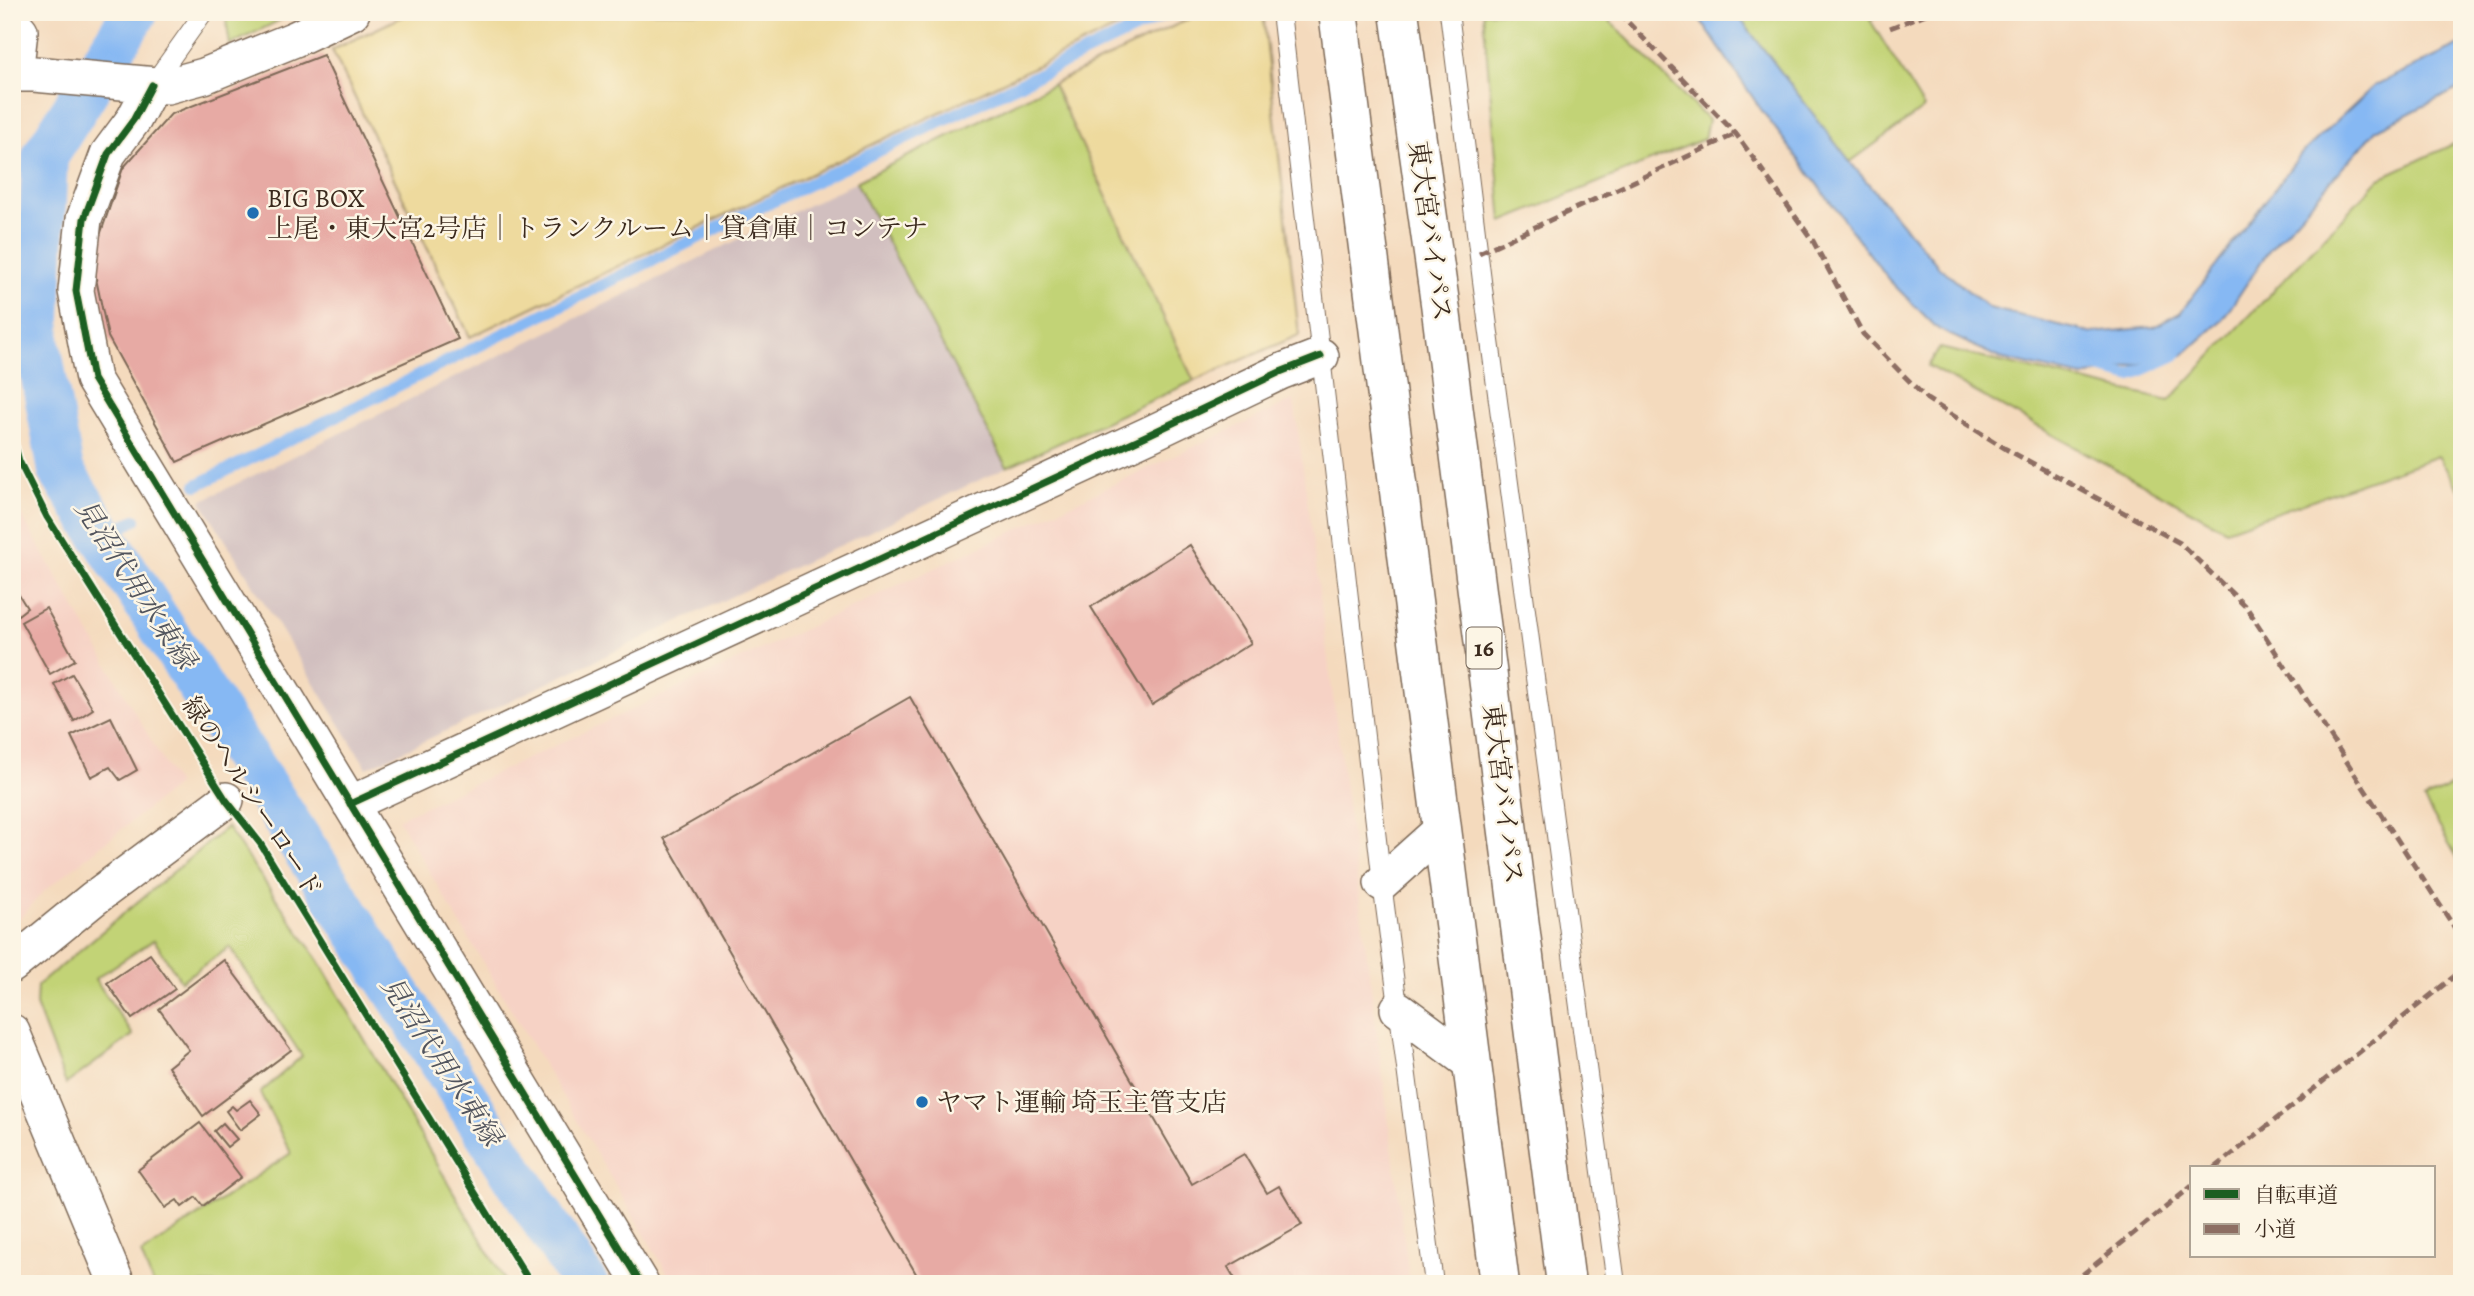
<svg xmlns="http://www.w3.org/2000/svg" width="2474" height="1296" viewBox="0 0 2474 1296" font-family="Alegreya,'Noto Serif JP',serif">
	<rect width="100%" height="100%" fill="#fcf5e5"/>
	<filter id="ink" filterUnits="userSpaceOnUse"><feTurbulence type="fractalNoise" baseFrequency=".0143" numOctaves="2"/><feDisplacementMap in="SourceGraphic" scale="14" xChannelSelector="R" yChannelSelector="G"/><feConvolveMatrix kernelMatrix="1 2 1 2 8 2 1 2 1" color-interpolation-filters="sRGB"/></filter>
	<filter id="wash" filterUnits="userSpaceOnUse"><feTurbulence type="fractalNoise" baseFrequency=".00686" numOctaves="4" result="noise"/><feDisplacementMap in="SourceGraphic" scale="28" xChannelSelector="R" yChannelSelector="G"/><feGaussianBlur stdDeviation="1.57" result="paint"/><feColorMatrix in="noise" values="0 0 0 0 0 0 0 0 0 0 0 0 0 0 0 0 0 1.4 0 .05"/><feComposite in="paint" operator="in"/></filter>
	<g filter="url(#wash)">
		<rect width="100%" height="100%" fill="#f4dabd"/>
		<path fill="#f6d2c5" d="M1294 400 1410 1284H674L398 819Z
			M12 499 177 785 43 892 12 927Z"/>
		<path fill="#d1bfbf" d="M856 182 1007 467 367 768 201 501Z"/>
		<path fill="#c2d376" stroke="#7e7e4a" stroke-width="2" d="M233 12H296L230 45 226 20Z
			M1483 12H1601L1708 120 1704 139 1502 222Z
			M1735 12H1889L1870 20 1924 108 1850 162Z
			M1053 84 1194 381 1007 467 856 182Z
			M2462 140V494L2438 456 2226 530 1928 366 1940 348 2169 401 2380 178Z
			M2462 781V866L2424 800Z
			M227 827 319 961 507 1284H153L141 1254 291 1153 260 1093 302 1056 230 947 181 981 154 940 95 979 133 1035 66 1084 36 1005 37 986Z"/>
		<path fill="#eeda9e" stroke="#94825e" stroke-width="2" d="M412 12H1149L470 337 332 50Z
			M1203 12H1263L1299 335 1194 381 1053 84Z"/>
		<path fill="#86b8f3" stroke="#607188" stroke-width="2" d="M1695 12H1735L1850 162 1939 267 1989 308 2092 333 2154 327 2180 313 2301 154 2375 85 2462 44V87L2376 130 2269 250 2223 319 2183 355 2083 377 1999 358 1938 329 1889 280 1760 108Z"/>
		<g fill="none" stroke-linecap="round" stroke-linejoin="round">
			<path stroke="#86b8f3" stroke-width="12" d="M2094 367 2129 376 2175 355 2179 350
				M197 485 746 214 1170 12
				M104 537 135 520"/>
			<path stroke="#86b8f3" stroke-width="46" d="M135 12 45 156 37 340 61 471 585 1284"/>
		</g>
		<g id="blocks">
			<path fill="#e7aaa4" d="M323 55 458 339 177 462 108 337 92 259 123 168 171 114Z
				M1190 545 1251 643 1152 705 1091 607Z
				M14 587 27 608 18 615 12 606V588Z
				M46 608 75 660 50 674 21 622Z
				M72 674 93 709 74 721 54 684Z
				M910 697 1192 1184 1244 1154 1267 1193 1279 1186 1302 1225 1228 1267 1238 1284H922L664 838Z
				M111 717 137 770 120 780 110 767 91 777 71 736Z
				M150 954 175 989 132 1019 107 983Z
				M224 960 291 1050 203 1116 168 1067 189 1050 159 1009Z
				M250 1100 261 1114 240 1130 226 1111 232 1106 236 1110Z
				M200 1123 241 1177 203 1206 196 1197 182 1207 177 1200 165 1208 138 1170Z
				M223 1123 237 1139 227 1147 214 1131Z"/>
		</g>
	</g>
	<g filter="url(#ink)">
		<use href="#blocks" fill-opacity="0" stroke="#7c6856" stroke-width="2"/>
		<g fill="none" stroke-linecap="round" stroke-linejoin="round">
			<defs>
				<path id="service" d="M1281 12 1382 883 1434 1284
					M1449 12 1482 281 1616 1284
					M152 85 204 12"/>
				<path id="minor" d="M12 22 20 31 15 74
					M12 74H34L167 86 204 76 295 39 352 12
					M152 85 134 119 108 154 84 219 76 291 93 379 641 1284
					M350 804 1150 434 1280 372 1321 356
					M1382 883 1441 830
					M12 965 93 899 226 800
					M1398 1009 1472 1064
					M12 1032 117 1284"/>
				<path id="trunk" d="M1338 12 1500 1284
					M1399 12 1440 303 1566 1284"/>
			</defs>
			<use href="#service" stroke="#7c6856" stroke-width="20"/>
			<use href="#minor" stroke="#7c6856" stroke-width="38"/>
			<use href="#trunk" stroke="#7c6856" stroke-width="41"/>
			<use href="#service" stroke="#fff" stroke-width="18"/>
			<use href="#minor" stroke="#fff" stroke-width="35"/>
			<use href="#trunk" stroke="#fff" stroke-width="38"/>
			<path stroke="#8d6e63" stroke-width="5" stroke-dasharray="10 5" stroke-linecap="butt" d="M1618 12 1736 134 1813 241 1863 334 1927 399 2006 449 2180 543 2247 608 2462 939
				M1890 28 1931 12
				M1479 253 1736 134
				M2215 1168 2462 970
				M2071 1284 2192 1186"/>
			<defs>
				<path id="cycleway" d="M152 85 134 119 108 154 84 219 76 291 93 379 641 1284
					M12 436 19 461 47 517 226 800 260 843 531 1284
					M350 804 1150 434 1280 372 1321 356"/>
			</defs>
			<use href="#cycleway" stroke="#fcf5e5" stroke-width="11"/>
			<use href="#cycleway" stroke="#1b5e20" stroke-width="7"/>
		</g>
	</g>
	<g fill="#1f6fb2" stroke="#fcf5e5" stroke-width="2.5">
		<circle cx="253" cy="213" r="7"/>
		<circle cx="922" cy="1102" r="7"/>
	</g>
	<g text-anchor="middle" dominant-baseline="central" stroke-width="5" stroke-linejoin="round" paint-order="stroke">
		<rect fill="#fcf5e5" stroke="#75675a" stroke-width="2" x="1466.5" y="627.5" width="35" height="41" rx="5"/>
		<g font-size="24" font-weight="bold" fill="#3b2a1e">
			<text x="1484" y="648">16</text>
		</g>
		<g font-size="26" fill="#3b2a1e" stroke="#fcf5e5" text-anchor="start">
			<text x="267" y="198">BIG BOX<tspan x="267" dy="30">上尾・東大宮2号店｜トランクルーム｜貸倉庫｜コンテナ</tspan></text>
			<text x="936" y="1102">ヤマト運輸 埼玉主管支店</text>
		</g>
		<g font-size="26" fill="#3b2a1e" stroke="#fcf5e5">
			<text transform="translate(1430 231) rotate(82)">東大宮バイパス</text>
			<text transform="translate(1503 794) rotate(83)">東大宮バイパス</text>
			<text transform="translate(252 797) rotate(57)">緑のヘルシーロード</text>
		</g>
		<g font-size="28" font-style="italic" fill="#52555e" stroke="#fcf5e5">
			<text transform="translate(135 584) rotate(57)">見沼代用水東縁</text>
			<text transform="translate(441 1061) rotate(57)">見沼代用水東縁</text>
		</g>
	</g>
	<rect width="2474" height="1296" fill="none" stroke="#fcf5e5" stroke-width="42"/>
	<rect x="2190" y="1166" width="245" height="91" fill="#fcf5e5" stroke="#afa495" stroke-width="2"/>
	<rect x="2204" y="1189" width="35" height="10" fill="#1b5e20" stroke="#afa495" stroke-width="2"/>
	<text x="2254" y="1202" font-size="21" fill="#3b2a1e">自転車道</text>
	<rect x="2204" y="1224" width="35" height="10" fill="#8d6e63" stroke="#afa495" stroke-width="2"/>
	<text x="2254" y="1236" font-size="21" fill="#3b2a1e">小道</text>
</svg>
